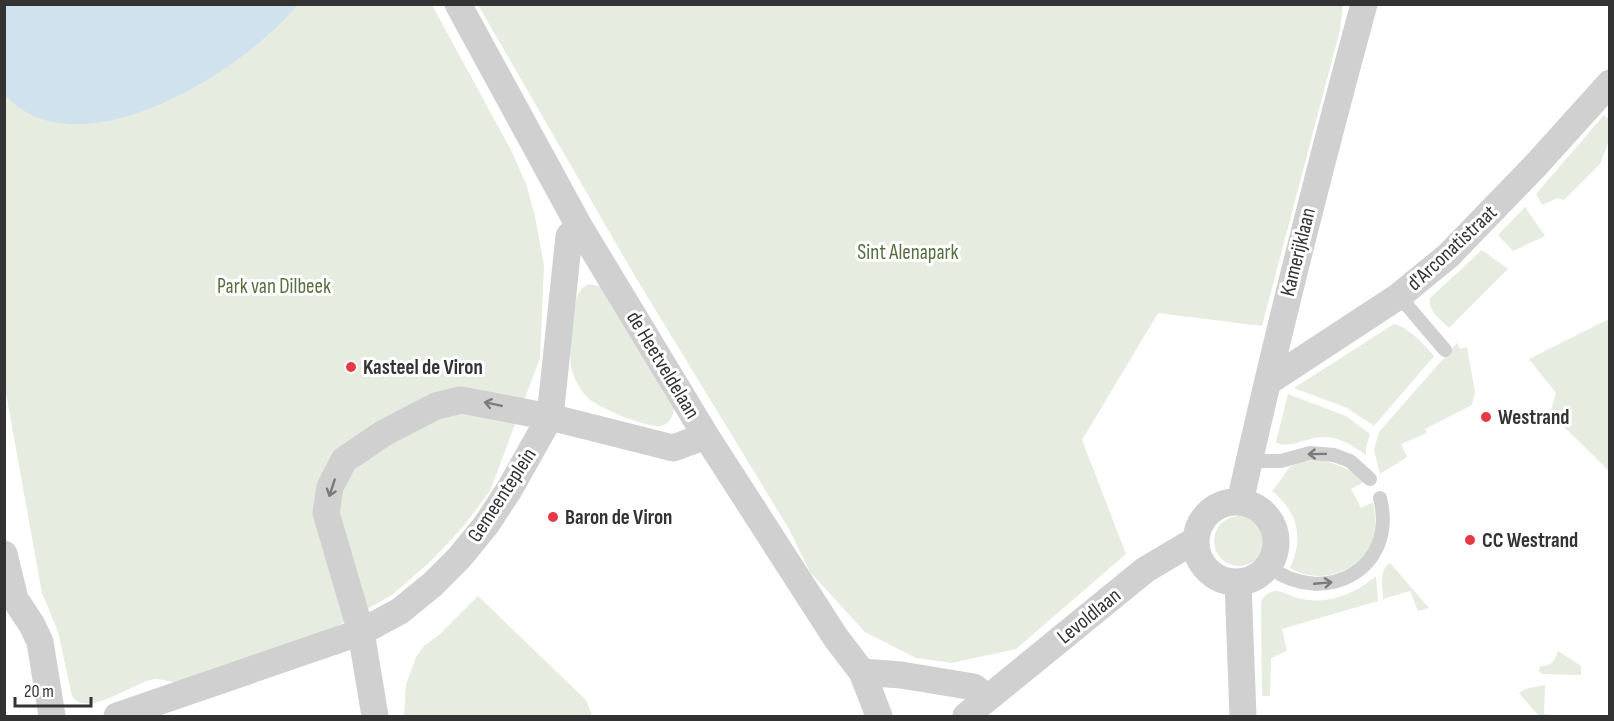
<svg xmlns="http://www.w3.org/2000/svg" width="1614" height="721" viewBox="0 0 1614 721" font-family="'Sofia Sans Condensed',sans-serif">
	<rect width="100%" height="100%" fill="#fff"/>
	<path fill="#e6ecdf" d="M4 5H432L512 152 526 184 535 216 544 266 540 358 490 491 462 528 431 561 392 595 325 633 178 683C171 682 162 679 155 679 135 681 88 719 72 696L58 632 42 593 5 388Z
		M478 5H1343L1340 30 1262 326 1158 313 1082 440 1126 554 1016 649 951 663 916 658 865 632 810 572 789 529 636 278Z
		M1604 115 1609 119V141L1600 164 1564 200 1558 198 1542 205 1536 194Z
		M1525 207 1545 236 1513 251 1498 235Z
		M1482 250 1508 269 1449 328C1440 319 1428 312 1430 298Z
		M589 284 602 287 674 409C673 417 669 424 661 426 646 428 599 408 588 398 583 393 578 386 575 379 566 359 572 337 574 315 576 303 575 290 589 284Z
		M1609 319V471L1550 413 1556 393 1529 359Z
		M1394 324C1410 328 1423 344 1434 356L1374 426 1347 408 1294 388Z
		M1457 343 1460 349 1467 347 1475 392 1472 405 1425 429 1427 433 1401 444 1407 457 1380 474 1374 450 1379 432Z
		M1288 394 1346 416 1370 434 1366 447V455C1353 446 1339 436 1322 437 1308 437 1287 450 1276 442Z
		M1320 460C1338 465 1351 468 1364 482L1351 489 1361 508 1373 502C1376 517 1377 534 1369 548 1353 575 1316 584 1290 568 1304 538 1298 512 1272 491 1276 487 1288 469 1290 467 1298 462 1311 461 1320 460Z
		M1214 541a25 25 0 1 1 50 0a25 25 0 1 1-50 0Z
		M1390 563 1429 608 1418 611 1410 591 1383 599C1383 587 1378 570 1390 563Z
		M1376 576 1378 601 1282 629 1287 651 1271 658 1270 696H1262L1261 602C1264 596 1268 592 1275 591 1283 591 1290 596 1298 598 1326 606 1355 594 1376 576Z
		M478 596 586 700 592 716H404L406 685 416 657 424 646 440 634Z
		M1558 651 1581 666V675L1542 674 1539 671 1540 666C1551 667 1555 661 1558 651Z
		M1545 685 1544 714 1567 716H1539L1519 693 1525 689Z"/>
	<path fill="#cfe2ee" d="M5 4H297V5C245 70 78 176 5 95Z"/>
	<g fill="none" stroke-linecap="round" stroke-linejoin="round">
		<path stroke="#d0d0d0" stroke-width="14" d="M1399 296 1445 350
			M1249 461H1281L1310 453 1334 455 1350 461 1370 479
			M1269 567C1325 608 1398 569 1380 498"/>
		<path stroke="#d0d0d0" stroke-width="27" d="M458 4 579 226 706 436 836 638 862 672 879 716
			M1268 382 1399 296 1449 255 1536 165 1610 83
			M1196 542a40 40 0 1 1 80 0a40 40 0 1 1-80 0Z
			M1240 502C1277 335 1319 170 1364 4
			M4 554 15 599 32 625 40 642 52 716
			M1238 583 1243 716
			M862 672 901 675 974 687 988 698
			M117 716 361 632 400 611 433 584 459 558 486 525 509 490 550 417 569 236 579 226
			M375 716 361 632 326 513 330 487 344 460 384 433 436 406 461 400 550 417 673 448 706 436
			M966 716 1145 570 1187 545 1196 542"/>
	</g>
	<defs><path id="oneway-shaft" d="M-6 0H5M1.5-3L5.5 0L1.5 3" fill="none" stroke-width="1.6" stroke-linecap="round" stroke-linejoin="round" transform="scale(1.5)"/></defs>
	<g stroke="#7a7a7a">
		<use href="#oneway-shaft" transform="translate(493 404) rotate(-168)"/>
		<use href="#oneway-shaft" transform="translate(1317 454) rotate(179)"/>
		<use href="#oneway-shaft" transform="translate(332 488) rotate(108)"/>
		<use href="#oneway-shaft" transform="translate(1323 583) rotate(-5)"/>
	</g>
	<g fill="#e63946" stroke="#fff" stroke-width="2">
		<circle cx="351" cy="367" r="6"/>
		<circle cx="1486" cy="417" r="6"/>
		<circle cx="553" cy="517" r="6"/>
		<circle cx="1470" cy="540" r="6"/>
	</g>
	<g text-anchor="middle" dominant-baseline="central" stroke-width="6" stroke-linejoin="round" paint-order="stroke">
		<g font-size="21" fill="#333" stroke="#fff">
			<text transform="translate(1452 248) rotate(-43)">d'Arconatistraat</text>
			<text transform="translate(1298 252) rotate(-76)">Kamerijklaan</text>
			<text transform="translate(663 365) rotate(59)">de Heetveldelaan</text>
			<text transform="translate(502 495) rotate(-57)">Gemeenteplein</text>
			<text transform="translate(1089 616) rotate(-39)">Levoldlaan</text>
		</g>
		<g font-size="21" fill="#56703f" stroke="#fff">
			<text x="908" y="252">Sint Alenapark</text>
			<text x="274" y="286">Park van Dilbeek</text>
		</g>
		<g font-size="21" font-weight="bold" fill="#333" stroke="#fff" text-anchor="start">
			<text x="363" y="367">Kasteel de Viron</text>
			<text x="1498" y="417">Westrand</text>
			<text x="565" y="517">Baron de Viron</text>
			<text x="1482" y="540">CC Westrand</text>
		</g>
	</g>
	<rect width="1614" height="721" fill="none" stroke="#333333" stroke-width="12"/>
	<path d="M15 697v9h76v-9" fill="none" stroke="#333333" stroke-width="3"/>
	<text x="24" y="697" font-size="18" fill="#333333" stroke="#ffffff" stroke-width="4.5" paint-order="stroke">20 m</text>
</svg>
